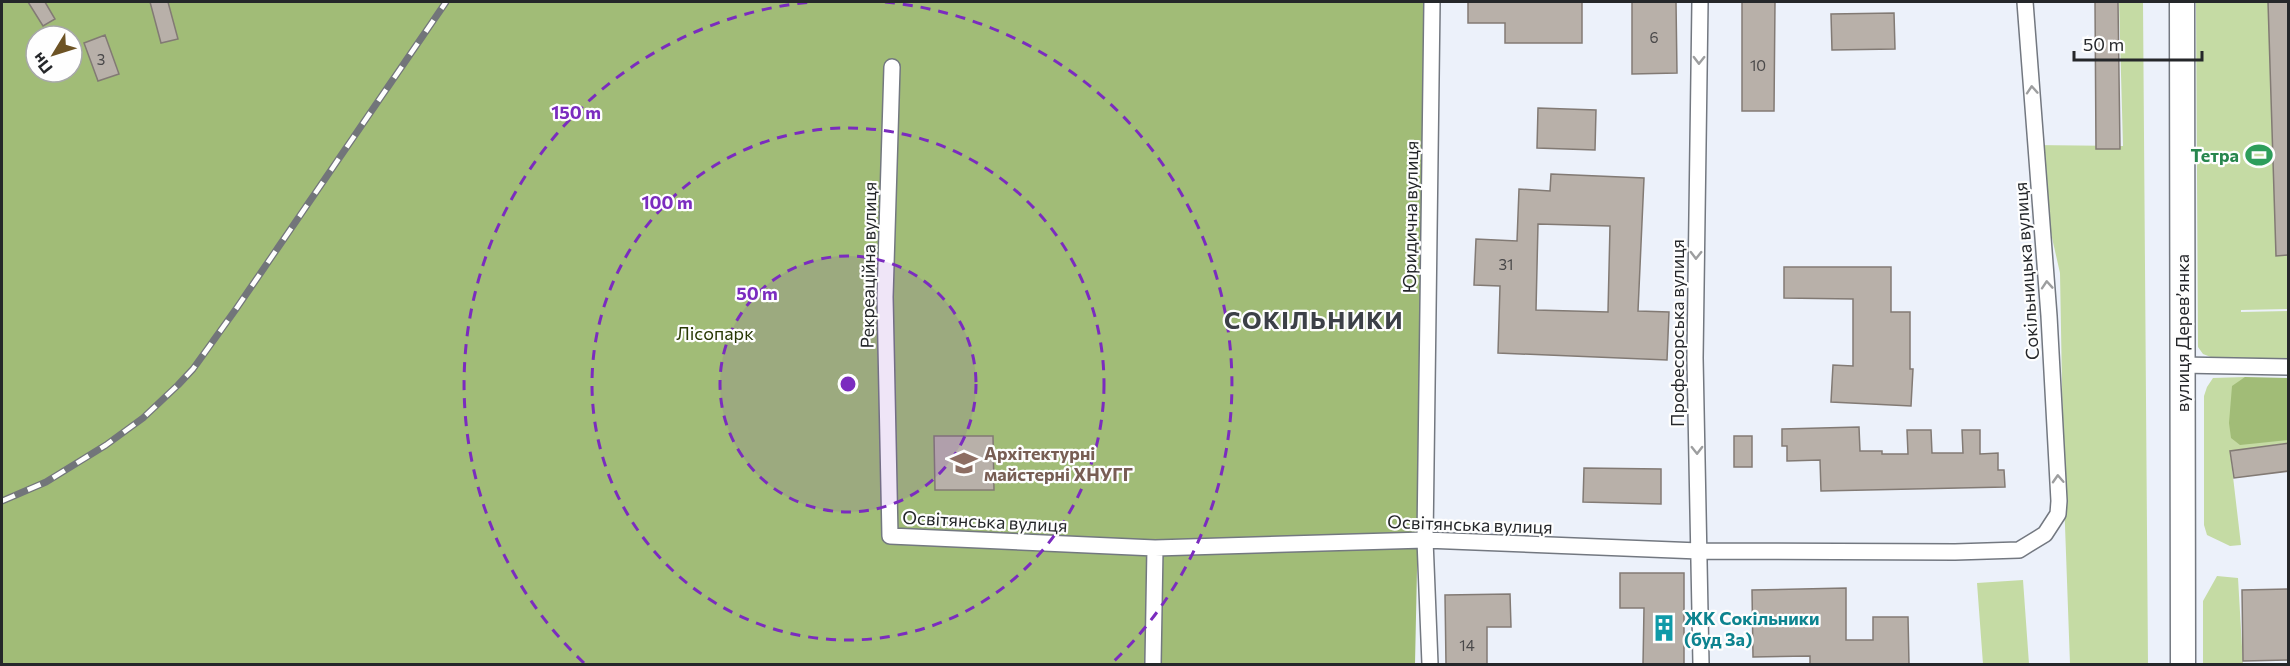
<svg xmlns="http://www.w3.org/2000/svg" width="2290" height="666" viewBox="0 0 2290 666" font-family="Commissioner,sans-serif">
	<rect width="100%" height="100%" fill="#ecf1fa"/>
	<path fill="#c5dba4" d="M2119 2H2143L2148 664H2070L2064 498 2060 273 2031 145 2123 146Z
		M2196 2H2288V309L2241 310V312L2288 311V361L2216 359 2203 354 2198 347Z
		M2245 377 2288 409V443L2230 451 2241 545 2230 546 2207 535 2204 525V396L2207 387 2213 378Z
		M2217 576 2238 578 2243 664H2203V601Z
		M2023 580 2029 664H1983L1977 583Z"/>
	<path fill="#a1bc77" fill-rule="evenodd" d="M2 2H1429L1415 664H2ZM36 36H72V72H36Z
		M2245 377 2288 378V440L2240 445 2231 438 2229 423 2232 386Z"/>
	<path fill="#b8b0a9" stroke="#827a74" stroke-width="1.5" fill-rule="evenodd" d="M28 2H45L55 19 43 26Z
		M150 2H168L178 39 161 43Z
		M1468 2H1582V43H1505V23H1468Z
		M1632 2H1676L1677 73 1632 74Z
		M1742 2H1775L1774 111H1742Z
		M2095 2H2118L2120 149H2096Z
		M2268 2H2289V255L2276 256Z
		M1894 13 1895 49 1832 50 1831 14Z
		M105 35 119 74 98 81 84 43Z
		M1538 108 1596 110 1595 150 1537 148Z
		M1551 174 1644 178 1638 311 1669 312 1667 360 1498 353 1500 286 1474 285 1476 239 1517 241 1519 189 1550 191ZM1538 224 1610 226 1608 312 1536 310Z
		M1784 267H1891V312H1910V369H1913L1911 406 1831 402 1833 365 1853 366V299L1784 298Z
		M1859 427 1860 451H1882V454H1908L1907 430H1931L1932 453H1963L1962 430H1980V454L1998 453V470H2004L2005 487 1821 491 1820 460 1787 461V446H1782V429Z
		M934 436H993L994 490H935Z
		M1734 436H1752V467H1734Z
		M2289 443V471L2234 478 2230 451Z
		M1584 468 1661 469V504L1583 502Z
		M1620 573H1684V664H1643L1644 608H1620Z
		M1846 588V640H1873V617H1908L1909 664H1810V656L1753 657 1752 590Z
		M2289 589V660L2243 661 2242 590Z
		M1510 594 1511 627H1487V664H1446L1445 595Z"/>
	<g fill="none" stroke-linecap="round" stroke-linejoin="round">
		<defs>
			<path id="street" d="M1700 2 1695 358 1701 664
				M892 67 885 297 890 536 1155 548 1425 540 1699 551 1955 552 2019 550 2045 534 2058 514 2059 501 2049 316 2025 2
				M2181 365 2288 367
				M1153 664 1155 548
				M1430 664 1425 540 1432 2"/>
			<path id="primary" d="M2182 2 2183 664"/>
		</defs>
		<use href="#street" stroke="#737880" stroke-width="18"/>
		<use href="#primary" stroke="#737880" stroke-width="27"/>
		<use href="#street" stroke="#fff" stroke-width="15"/>
		<use href="#primary" stroke="#fff" stroke-width="24"/>
		<defs>
			<path id="rail" d="M2 501 46 482 106 445 143 418 178 385 193 369 236 309 446 2"/>
		</defs>
		<use href="#rail" stroke="#72757a" stroke-width="7"/>
		<use href="#rail" stroke="#fefefe" stroke-width="4.5" stroke-dasharray="14" stroke-linecap="butt"/>
	</g>
	<defs><path id="oneway-chevron" d="M-2-3.5L2.5 0L-2 3.5" fill="none" stroke-width="1.6" stroke-linecap="round" stroke-linejoin="round" transform="scale(1.5)"/></defs>
	<g stroke="#9d9e9f">
		<use href="#oneway-chevron" transform="translate(1699 60) rotate(91)"/>
		<use href="#oneway-chevron" transform="translate(2032 90) rotate(-94)"/>
		<use href="#oneway-chevron" transform="translate(1696 255) rotate(91)"/>
		<use href="#oneway-chevron" transform="translate(2047 285) rotate(-94)"/>
		<use href="#oneway-chevron" transform="translate(1697 450) rotate(89)"/>
		<use href="#oneway-chevron" transform="translate(2058 479) rotate(-93)"/>
	</g>
	<circle cx="848" cy="384" r="128" fill="#7b2cbf" fill-opacity=".12"/>
	<g fill="none" stroke="#7b2cbf" stroke-width="3" stroke-dasharray="10 8">
		<circle cx="848" cy="384" r="128"/>
		<circle cx="848" cy="384" r="256"/>
		<path d="M584 663A384 384 0 0 1 811 2M885 2A384 384 0 0 1 1112 663"/>
	</g>
	<defs>
		<symbol id="stadium-bare" viewBox="-9 -9 18 18"><path d="M0-5a6.5 5 0 1 0 0 10a6.5 5 0 1 0 0-10ZM-3.5-1.8h7v3.6h-7Z" fill="#2e9e5b" stroke="#fefefe" stroke-width="2.5" paint-order="stroke"/></symbol>
		<symbol id="school-bare" viewBox="-9 -9 18 18"><path d="M0-5L7-2L0 1L-7-2ZM-4 1L0 2.5L4 1V4Q0 6-4 4Z" fill="#8d6e63" stroke="#fefefe" stroke-width="2.5" paint-order="stroke"/></symbol>
		<symbol id="building-bare" viewBox="-9 -9 18 18"><path d="M-4-6H4V6H1V3H-1V6H-4ZM-2.5-4.3h1.7v1.8h-1.7ZM.8-4.3h1.7v1.8H.8ZM-2.5-1h1.7V.8h-1.7ZM.8-1h1.7V.8H.8Z" fill="#0f9aa8" stroke="#fefefe" stroke-width="2.5" paint-order="stroke"/></symbol>
	</defs>
	<g fill-rule="evenodd">
		<use href="#stadium-bare" x="2240" y="136" width="38" height="38"/>
		<use href="#school-bare" x="945" y="444" width="38" height="38"/>
		<use href="#building-bare" x="1645" y="609" width="38" height="38"/>
	</g>
	<g text-anchor="middle" dominant-baseline="central" stroke-width="4.5" stroke-linejoin="round" paint-order="stroke">
		<g font-size="15" fill="#4a494a">
			<text x="1654" y="37">6</text>
			<text x="101" y="59">3</text>
			<text x="1758" y="65">10</text>
			<text x="1506" y="264">31</text>
			<text x="1467" y="645">14</text>
		</g>
		<g font-size="18" font-weight="bold" fill="#27864d" stroke="#fefefe" text-anchor="end">
			<text x="2239" y="155">Тетра</text>
		</g>
		<g font-size="18" fill="#25272a" stroke="#fefefe">
			<text transform="translate(1410 217) rotate(-89)">Юридична вулиця</text>
			<text transform="translate(868 265) rotate(-89)">Рекреаційна вулиця</text>
			<text transform="translate(2026 271) rotate(-94)">Сокільницька вулиця</text>
			<text transform="translate(1677 333) rotate(-90)">Професорська вулиця</text>
			<text transform="translate(2182 333) rotate(-90)">вулиця Дерев’янка</text>
			<text transform="translate(985 521) rotate(3)">Освітянська вулиця</text>
			<text transform="translate(1470 524) rotate(2)">Освітянська вулиця</text>
		</g>
		<g font-size="18" fill="#283804" stroke="#fefefe">
			<text x="715" y="333">Лісопарк</text>
		</g>
		<g font-size="18" font-weight="bold" fill="#785e54" stroke="#fefefe" text-anchor="start">
			<text x="984" y="453">Архітектурні<tspan x="984" dy="21">майстерні ХНУГГ</tspan></text>
		</g>
		<g font-size="18" font-weight="bold" fill="#0d838f" stroke="#fefefe" text-anchor="start">
			<text x="1684" y="618">ЖК Сокільники<tspan x="1684" dy="21">(буд 3а)</tspan></text>
		</g>
		<g font-size="24" font-weight="bold" letter-spacing="1.5" fill="#3c4047" stroke="#fefefe">
			<text x="1314" y="319">СОКІЛЬНИКИ</text>
		</g>
	</g>
	<circle cx="848" cy="384" r="9" fill="#7b2cbf" stroke="#fefefe" stroke-width="3"/>
	<g font-size="18" text-anchor="middle" font-weight="bold" fill="#7b2cbf" stroke="#fefefe" stroke-width="4.5" stroke-linejoin="round" paint-order="stroke">
		<text x="576" y="119">150 m</text>
		<text x="667" y="209">100 m</text>
		<text x="757" y="300">50 m</text>
	</g>
	<rect width="2290" height="666" fill="none" stroke="#25272a" stroke-width="6"/>
	<g transform="translate(54 54) rotate(232)"><circle r="28" fill="#fefefe" stroke="#a7a8a9" stroke-width="1.5"/>
	<path d="M0-4.5L10 22L0 15L-10 22Z" fill="#6d5325"/>
	<text y="-9" font-size="16" font-weight="bold" text-anchor="middle" fill="#25272a">Пн</text>
	</g>
	<path d="M2074 51v9h128v-9" fill="none" stroke="#25272a" stroke-width="3"/>
	<text x="2083" y="51" font-size="18" fill="#25272a" stroke="#fefefe" stroke-width="4.5" paint-order="stroke">50 m</text>
</svg>
